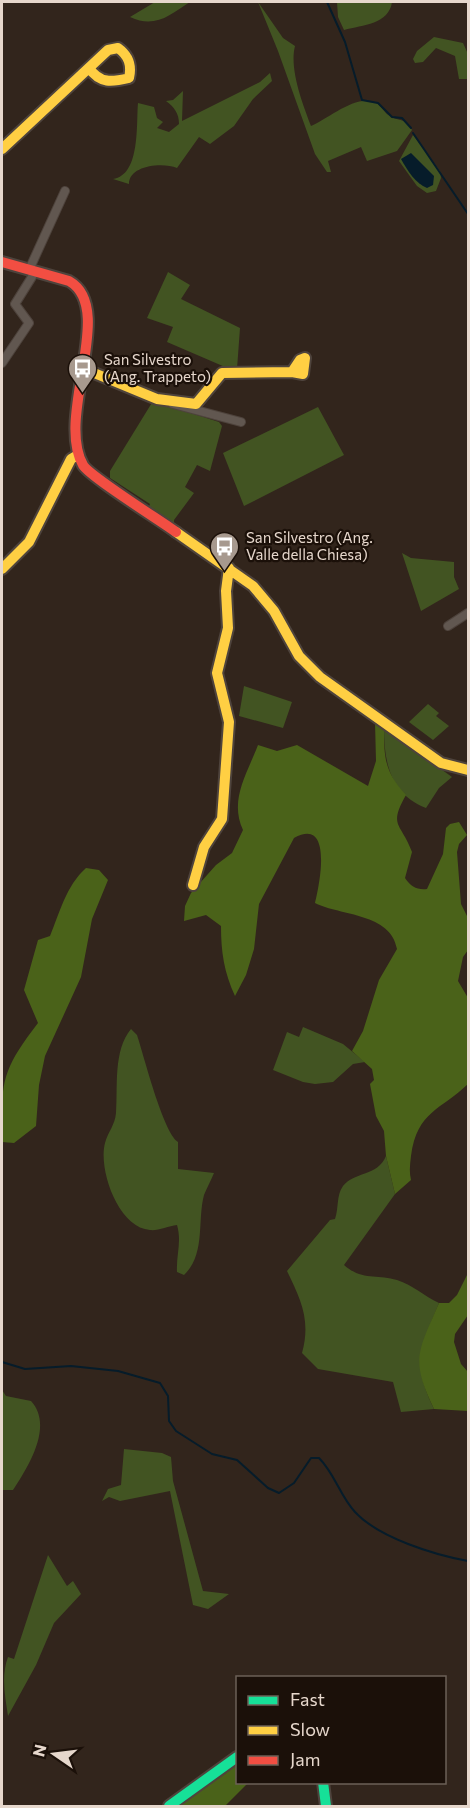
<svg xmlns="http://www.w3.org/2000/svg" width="470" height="1808" viewBox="0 0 470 1808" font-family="Commissioner,sans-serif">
	<rect width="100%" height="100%" fill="#32251c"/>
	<path fill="#425422" d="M155 2H190C170 15 155 29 130 17Z
		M258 2 283 38 295 46C289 69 303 105 311 126 328 119 357 93 376 103 382 106 384 113 390 116 399 122 406 117 412 130L397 151 367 161 361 147 328 161 331 172H327L315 154 278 51Z
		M337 2H392C389 24 363 25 344 30L338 17Z
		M434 37 463 43 468 54V79H459L455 56 436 48 423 62 415 63 413 59 417 51Z
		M270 73 272 81 253 99 234 126 210 144 199 137 177 168C163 162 129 165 129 184L113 179C141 175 136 122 138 103L154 107 157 118 163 122 157 128 169 132 179 124C179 113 174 107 166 101L173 100 183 91 182 121 260 82Z
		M413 135 440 171 441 178 436 191 427 193 417 186 399 161Z
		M168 272 190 285 181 299 240 328 237 369 232 370 167 342 173 327 147 318Z
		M153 401 219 422 222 426 210 471 197 465 185 487 194 493 174 520V528L148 509 150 504 110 478V471Z
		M318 407 344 455 244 506 223 453Z
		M402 553 411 558 454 562V577L459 589 421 611Z
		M244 686 292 702 283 728 239 716Z
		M428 704 439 713 436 716 449 726 433 740 409 722Z
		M384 728 452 777 439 788 426 808C390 794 384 762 384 728Z
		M303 1027 343 1044 365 1062 353 1064 333 1082 315 1084 303 1082 273 1070 287 1032 299 1037Z
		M131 1029 137 1035C144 1056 163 1132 178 1142V1169L214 1173C211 1180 207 1188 204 1195 197 1221 206 1254 184 1275L177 1272C176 1255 182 1242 177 1225 168 1226 158 1231 150 1230 118 1228 98 1169 105 1143 108 1132 115 1125 116 1113 118 1086 113 1051 131 1029Z
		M386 1156 395 1194 344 1265C362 1281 377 1274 397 1280 413 1285 424 1296 439 1303 421 1347 412 1365 434 1409L401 1412 393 1382 318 1369 302 1353C311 1320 301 1300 287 1271L330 1220 335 1219C339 1208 336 1196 343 1186 355 1171 377 1177 386 1156Z
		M2 1390 6 1396 31 1401C54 1426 28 1467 13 1490H2Z
		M124 1449 162 1453 171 1457 173 1481 203 1591 229 1594 208 1609 193 1605 170 1491 120 1501 109 1497 102 1501 108 1489 121 1485Z
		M48 1555 67 1586 73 1581 81 1594 54 1623 36 1665 8 1716C5 1696 1 1676 8 1657L14 1659Z"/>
	<path fill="#4a6219" d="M375 722 384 728C384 759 385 772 406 795 388 827 401 822 412 852L405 878C411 887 417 890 427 889L443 854 446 828 450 824 459 822 467 835 459 844 457 852 461 904 468 918V950L463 957 458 981 468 998V1084C441 1110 417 1111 411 1156 410 1164 409 1172 411 1180L395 1194 386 1156 384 1131 376 1116 370 1084 374 1080 372 1069 352 1051 363 1031 379 980 397 949C391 913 341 916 315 903 319 887 334 816 294 838L259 904 254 949 246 975 235 996C224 972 221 952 221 926L206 915 184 921 185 906 191 893 216 865 232 853 243 830C229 800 247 774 258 745L277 751 297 745 368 786 376 761Z
		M86 868 99 870 108 880 92 919 81 977 45 1056 39 1085 36 1126 14 1143 2 1142C1 1082 1 1071 38 1023L24 990 38 940 50 936C60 912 66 886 86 868Z
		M468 1273V1315L455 1334 454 1342 461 1364 468 1372V1411L434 1409C410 1359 418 1352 439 1303H449L457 1295Z
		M237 1762V1782L248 1783 225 1806H175L195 1789Z"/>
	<path fill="#061c2a" d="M411 153 434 176 433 185 427 188C416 184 407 170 401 159Z"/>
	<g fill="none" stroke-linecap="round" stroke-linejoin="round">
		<path stroke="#061c2a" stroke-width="2" d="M327 2 345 42 362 100 378 103 392 117 402 118 411 128
			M413 133 468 214
			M2 1362 25 1369 71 1366 118 1371 160 1383 168 1396 169 1421 176 1431 212 1454 237 1460 268 1488 279 1493 294 1483 311 1458H319C335 1474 340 1496 355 1512 379 1538 435 1555 468 1561"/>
		<defs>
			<path id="street" d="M29 270 65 191
				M2 363 29 323 15 304 35 272
				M173 404 241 422
				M448 626 468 613"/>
			<path id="fast" d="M323 1782 326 1806
				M169 1806 237 1757"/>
			<path id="slow" d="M2 149 108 50 118 48C129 56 132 65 129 78 112 82 100 84 89 68
				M82 368 157 399 196 404 222 373 292 372 300 360 305 358 303 374 292 372
				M176 532 253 586 274 611 299 656 320 677 441 763 468 770
				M2 569 29 542 71 459 76 456
				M193 885 204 847 222 819 229 722 217 673 228 628 226 591 229 568"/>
			<path id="jam" d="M2 262 69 281C117 308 55 416 83 465 89 476 161 521 176 532"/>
		</defs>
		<use href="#street" stroke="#4e433c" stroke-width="10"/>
		<use href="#fast" stroke="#4e433c" stroke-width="14"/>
		<use href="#slow" stroke="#4e433c" stroke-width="14"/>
		<use href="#jam" stroke="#4e433c" stroke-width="14"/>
		<use href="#street" stroke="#615750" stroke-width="8"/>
		<use href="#fast" stroke="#16e098" stroke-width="10"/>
		<use href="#slow" stroke="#ffcf43" stroke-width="10"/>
		<use href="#jam" stroke="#f24e42" stroke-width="10"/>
	</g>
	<defs>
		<symbol id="bus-pin" viewBox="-11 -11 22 30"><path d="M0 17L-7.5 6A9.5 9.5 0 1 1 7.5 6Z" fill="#a7998e" stroke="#1b1009"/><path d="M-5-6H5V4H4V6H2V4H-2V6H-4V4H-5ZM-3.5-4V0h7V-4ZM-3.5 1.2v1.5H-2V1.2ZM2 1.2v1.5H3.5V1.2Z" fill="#fff"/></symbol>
	</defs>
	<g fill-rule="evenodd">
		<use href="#bus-pin" x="66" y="352" width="33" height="45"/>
		<use href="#bus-pin" x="208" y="530" width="33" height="45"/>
	</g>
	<g text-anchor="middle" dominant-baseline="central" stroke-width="4.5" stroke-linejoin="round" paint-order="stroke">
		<g font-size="15" fill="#e6d7cc" stroke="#1b1009" text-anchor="start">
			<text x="104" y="359">San Silvestro<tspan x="104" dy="17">(Ang. Trappeto)</tspan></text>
			<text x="246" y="537">San Silvestro (Ang.<tspan x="246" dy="17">Valle della Chiesa)</tspan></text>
		</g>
	</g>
	<rect width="470" height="1808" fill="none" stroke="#e6d7cc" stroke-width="6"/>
	<rect x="236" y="1676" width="210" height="108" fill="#1b1009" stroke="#6c6057" stroke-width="1.5"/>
	<rect x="248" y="1696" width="30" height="9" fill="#16e098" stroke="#6c6057" stroke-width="1.5"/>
	<text x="290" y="1706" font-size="18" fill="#e6d7cc">Fast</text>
	<rect x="248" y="1726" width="30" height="9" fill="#ffcf43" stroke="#6c6057" stroke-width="1.5"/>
	<text x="290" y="1736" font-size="18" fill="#e6d7cc">Slow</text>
	<rect x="248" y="1756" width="30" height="9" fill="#f24e42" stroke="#6c6057" stroke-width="1.5"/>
	<text x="290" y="1766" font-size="18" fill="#e6d7cc">Jam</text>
	<g transform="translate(54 1754) rotate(284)" stroke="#1b1009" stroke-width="4.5" paint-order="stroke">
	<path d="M0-4.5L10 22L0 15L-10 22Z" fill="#e6d7cc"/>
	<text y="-9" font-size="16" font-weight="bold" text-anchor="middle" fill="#e6d7cc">N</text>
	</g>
</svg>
